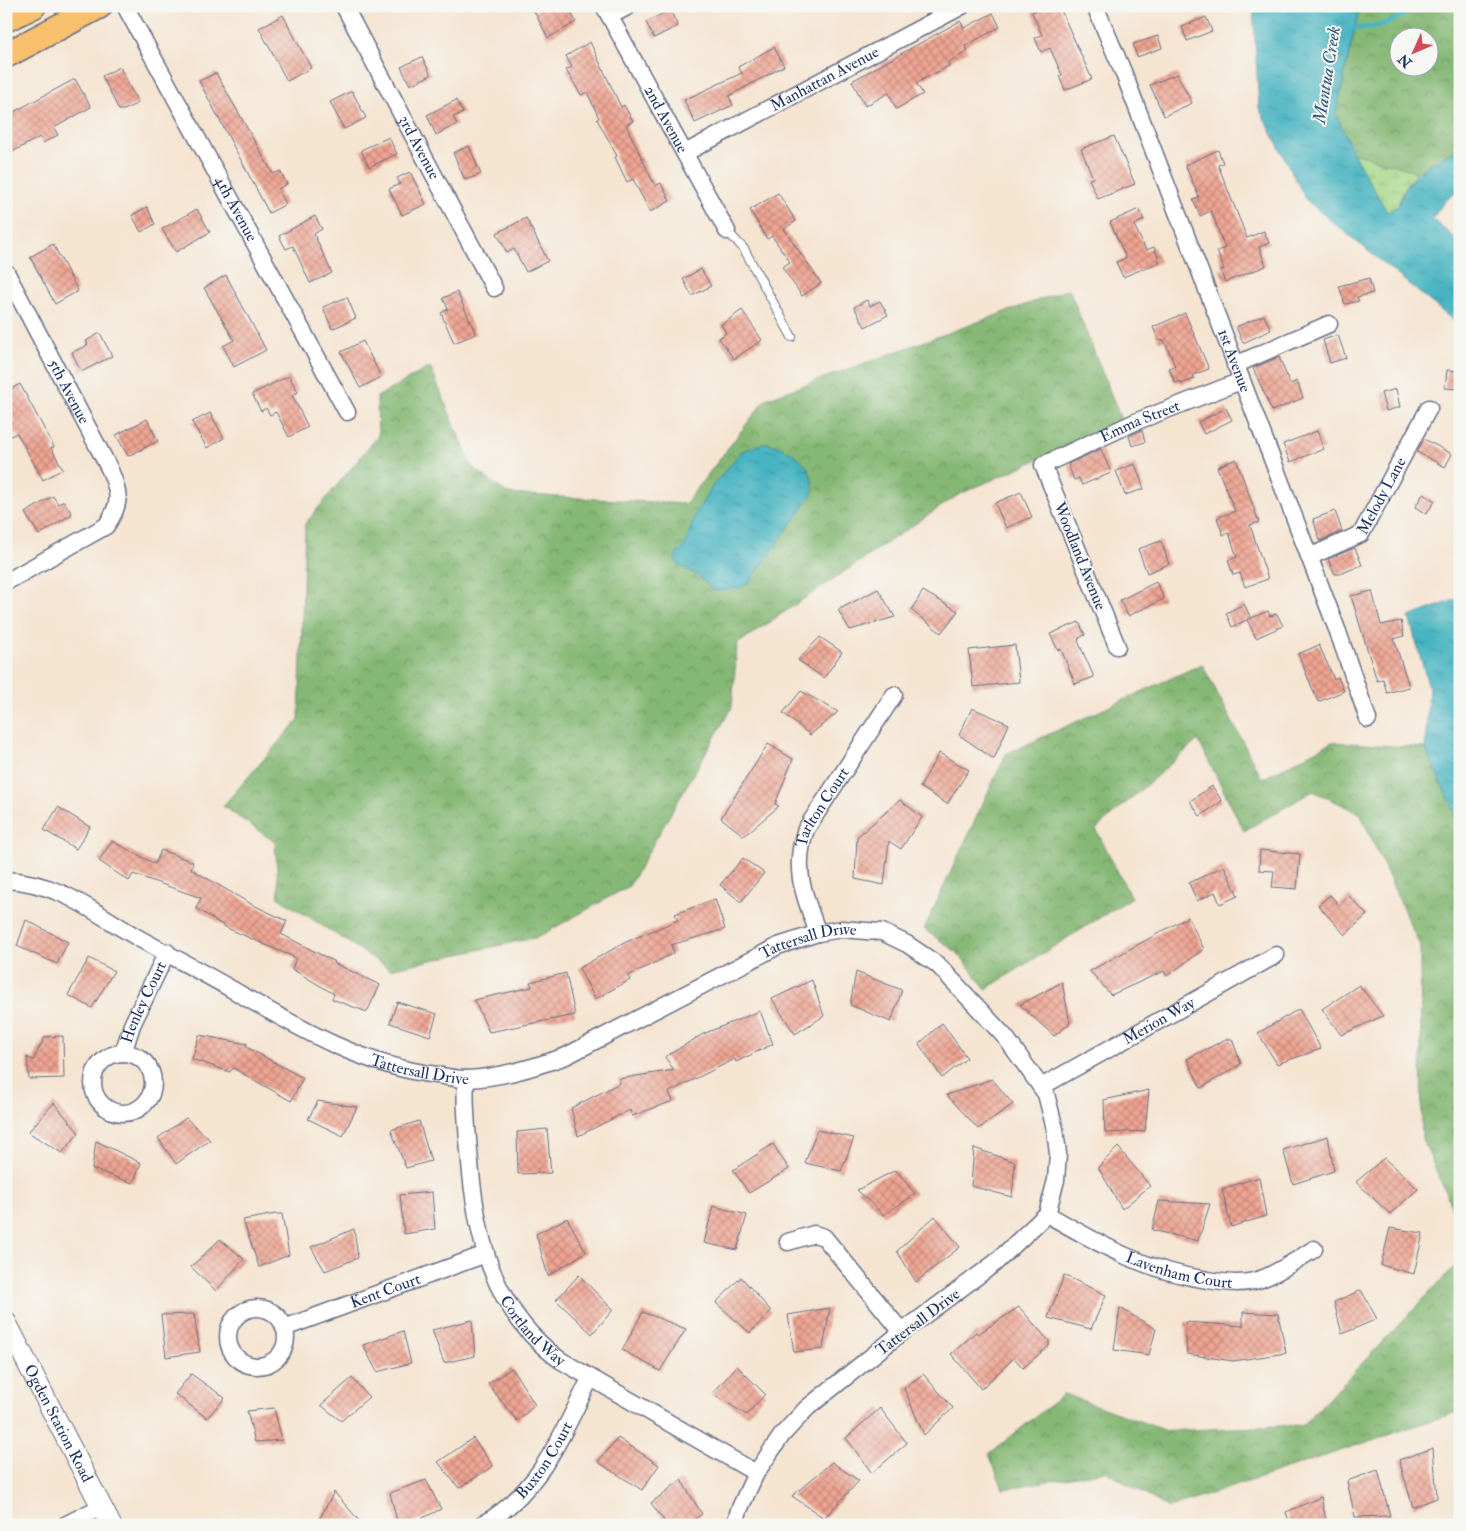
<svg xmlns="http://www.w3.org/2000/svg" width="1466" height="1531" viewBox="0 0 1466 1531" font-family="'IM FELL Double Pica',serif">
	<defs>
		<pattern id="forest-crowns" width="20" height="18" patternUnits="userSpaceOnUse" patternTransform="scale(1.25)"><rect width="20" height="18" fill="#85b874"/><path d="M2 6a3 3 0 1 1 6 0M12 15a3 3 0 1 1 6 0" fill="none" stroke="#6c9662"/></pattern>
		<pattern id="wetland-marsh" width="20" height="14" patternUnits="userSpaceOnUse" patternTransform="scale(1.25)"><rect width="20" height="14" fill="#a7d887"/><path d="M1 5h8M5 5V1M11 12h8M15 12V8" fill="none" stroke="#8fba77"/></pattern>
		<pattern id="water-ripples" width="26" height="14" patternUnits="userSpaceOnUse" patternTransform="scale(1.25)"><rect width="26" height="14" fill="#46b4c1"/><path d="M2 4q2-2 4 0t4 0M15 11q2-2 4 0t4 0" fill="none" stroke="#3a93a0"/></pattern>
		<pattern id="building-cross-hatch" width="8" height="8" patternUnits="userSpaceOnUse" patternTransform="scale(1.25)"><rect width="8" height="8" fill="#efa491"/><path d="M0 0l8 8M0 8l8-8" fill="none" stroke="#c1867a"/></pattern>
	</defs>
	<rect width="100%" height="100%" fill="#f6f6f2"/>
	<filter id="ink" filterUnits="userSpaceOnUse"><feTurbulence type="fractalNoise" baseFrequency=".02" numOctaves="2"/><feDisplacementMap in="SourceGraphic" scale="10" xChannelSelector="R" yChannelSelector="G"/><feConvolveMatrix kernelMatrix="1 2 1 2 8 2 1 2 1" color-interpolation-filters="sRGB"/></filter>
	<filter id="wash" filterUnits="userSpaceOnUse"><feTurbulence type="fractalNoise" baseFrequency=".0096" numOctaves="4" result="noise"/><feDisplacementMap in="SourceGraphic" scale="20" xChannelSelector="R" yChannelSelector="G"/><feGaussianBlur stdDeviation="1.12" result="paint"/><feColorMatrix in="noise" values="0 0 0 0 0 0 0 0 0 0 0 0 0 0 0 0 0 1.4 0 .05"/><feComposite in="paint" operator="in"/></filter>
	<g filter="url(#wash)">
		<rect width="100%" height="100%" fill="#f5e4d0"/>
		<path fill="url(#forest-crowns)" stroke="#507469" fill-rule="evenodd" d="M1360 6H1460V145L1457 149 1417 172 1353 153 1336 114ZM1398 38H1428V68H1398Z
			M1069 289 1122 422 958 495 737 644 732 707 629 886 538 937 390 969 279 898 275 842 223 806 299 719 305 524 378 436 377 397 430 367 472 467 508 494 685 504 766 399Z
			M1202 664 1262 779 1332 742 1425 748 1460 823V1226L1422 1138 1420 946 1360 813 1313 791 1244 831 1198 740 1096 829 1131 898 986 989 958 953 924 929 1006 754Z
			M1460 1261V1411L1169 1508 1105 1471 1003 1489 989 1454 1064 1394 1167 1431 1303 1425Z"/>
		<path fill="url(#wetland-marsh)" stroke="#618472" d="M1353 153 1417 172 1403 190 1398 206 1387 212Z"/>
		<path fill="url(#water-ripples)" stroke="#307290" d="M1253 6H1360L1336 114 1353 153 1387 212 1398 206C1408 173 1429 165 1457 149L1460 145V192L1448 197 1432 219 1460 242V326L1306 200 1259 108Z
			M765 443C791 448 818 465 812 495L749 583 738 588 714 591 697 575 679 565 675 560 676 555 686 543 696 512 714 484 742 451Z
			M1460 598V823L1425 748 1429 688 1409 617Z"/>
		<g fill="none" stroke-linecap="round" stroke-linejoin="round">
			<path stroke="#46b4c1" stroke-width="5" d="M1350 28C1375 30 1396 22 1416 6"/>
		</g>
		<g id="blocks">
			<path fill="url(#building-cross-hatch)" d="M543 6H567L576 22 548 38 534 11Z
				M1045 6H1059L1092 79 1065 90 1059 76 1062 75 1050 48 1041 52 1035 38 1042 35 1032 12Z
				M670 10 678 26 654 38 646 22Z
				M993 13 1000 27 965 46 968 51 948 62 949 66 916 83 923 94 896 109 889 93 865 106 852 81 960 21 964 28Z
				M283 15 311 68 287 81 259 28Z
				M1206 17 1212 31 1187 41 1182 27Z
				M1158 36 1162 48 1137 57 1133 44Z
				M590 42 621 107 624 105 633 121 626 125 655 186 661 183 670 201 650 212 633 179 627 182 615 157 617 156 597 119 599 118 587 92 581 95 566 70 572 67 566 56Z
				M774 47 784 66 729 96 733 105 695 123 684 100 742 73 738 67Z
				M422 57 431 75 410 85 401 67Z
				M120 67 138 103 124 110H119L102 76Z
				M216 73 273 174 280 171 287 184 278 189 286 204 269 213 199 81Z
				M1177 74 1192 103 1164 116 1150 85Z
				M75 79 91 107 54 128 58 135 43 143 40 137 12 152 6 141V116Z
				M352 91 366 118 344 129 330 102Z
				M456 100 463 113 453 117 457 124 436 135 427 115Z
				M1114 136 1135 184 1098 199 1089 179 1093 178 1081 149Z
				M389 137 397 154 369 167 361 150Z
				M469 146 481 174 465 180 453 153Z
				M1218 150 1223 163 1218 165 1247 238 1264 231 1269 243 1259 247 1266 266 1225 282 1220 270 1224 269 1217 251 1225 248 1211 211 1200 216 1193 200 1199 197 1185 165Z
				M410 172 426 204 402 215 389 189 400 184 397 178Z
				M778 193 796 221 784 229 821 283 802 296 782 267 790 262 772 236 767 239 750 210Z
				M147 207 155 224 141 232 132 215Z
				M197 209 210 232 176 252 162 229Z
				M1139 209 1144 220 1134 225 1146 250 1154 247 1160 262 1123 277 1116 262 1126 258 1110 222Z
				M315 216 322 229 314 234 332 273 310 283 293 246 286 249 279 236Z
				M526 218 548 261 526 272 514 249 507 253 497 233Z
				M53 244 78 291 55 304 30 257Z
				M701 269 711 286 692 296 683 279Z
				M226 275 266 350 234 367 223 346 234 340 204 288Z
				M1369 278 1373 293 1357 297 1359 301 1345 304 1339 286Z
				M457 292 476 334 454 343 441 313 448 309 443 298Z
				M347 297 356 318 332 329 323 307Z
				M867 300 870 306 880 301 888 315 865 327 854 307Z
				M742 310 762 340 734 359 719 338 726 333 721 325Z
				M1185 313 1209 369 1193 375 1194 379 1181 384 1180 381 1175 383 1169 368 1175 366 1164 340 1159 341 1153 327Z
				M1264 315 1271 330 1243 343 1236 327Z
				M100 333 112 356 81 372 72 352 88 345 86 341Z
				M1338 335 1346 358 1330 363 1323 340Z
				M363 341 381 377 360 388 341 352Z
				M1279 357 1290 384 1297 381 1303 398 1272 411 1253 368Z
				M1447 370 1460 371V389L1445 388Z
				M289 376 298 392 292 395 308 427 289 437 276 412 270 415 266 408 261 411 252 394Z
				M20 384 54 447 51 448 63 469 43 480 17 433 6 438V400L11 397 8 391Z
				M1396 389 1400 407 1386 411 1381 393Z
				M1226 408 1232 420 1204 434 1198 422Z
				M210 413 224 438 207 448 192 422Z
				M147 419 158 441 128 456 116 435Z
				M1142 430 1145 442 1132 446 1129 436Z
				M1317 431 1324 449 1290 462 1283 444Z
				M1424 439 1452 454 1445 467 1417 452Z
				M1101 449 1111 473 1082 485 1079 478 1074 480 1068 464Z
				M1236 459 1259 522 1250 525 1268 579 1245 587 1240 573 1233 575 1228 560 1237 557 1229 533 1223 535 1217 518 1235 511 1217 467Z
				M1135 464 1144 489 1125 495 1116 471Z
				M1021 492 1032 517 1006 528 995 503Z
				M1423 494 1435 501 1426 514 1415 507Z
				M53 496 58 504 64 501 72 514 39 535 25 513Z
				M1335 511 1342 531 1320 541 1313 519Z
				M1161 541 1169 564 1147 573 1138 549Z
				M1355 548 1362 565 1340 574H1335L1328 559Z
				M1156 582 1164 599 1128 616 1120 600Z
				M878 589 895 617 850 630 838 610Z
				M923 591 958 611 941 633 911 610Z
				M1372 591 1381 625 1401 621 1404 636 1394 639 1409 687 1387 693 1383 679 1377 681 1351 596Z
				M1244 604 1251 618 1232 627 1226 613Z
				M1268 611 1270 616 1277 614 1283 626 1256 638 1247 620Z
				M1079 622 1085 635 1079 638 1078 641 1094 677 1075 684 1061 649 1058 650 1050 634Z
				M820 637 842 652 824 678 798 660Z
				M1015 645 1019 682 973 687 969 650Z
				M1319 645 1334 679 1338 677 1344 691 1318 702 1298 654Z
				M801 691 838 712 810 735 783 713Z
				M972 708 1009 724 994 759 959 735Z
				M768 744 793 759 775 804 779 806 744 836 721 818Z
				M939 753 969 770 947 804 920 787Z
				M1212 786 1222 801 1200 816 1190 801Z
				M900 800 922 817 901 849 889 841 884 885 855 879 857 837Z
				M58 807 90 827 76 849 44 830Z
				M112 841 155 864 161 850 193 862 191 869 251 904 287 921 281 934 335 962 334 963 380 985 367 1012 332 999 334 994 292 969 296 958 227 928 196 908 201 898 133 874 129 881 99 861Z
				M1260 850 1300 854 1297 889 1272 887 1274 871 1259 870Z
				M743 858 764 873 741 902 720 885Z
				M1224 866 1238 896 1220 904 1215 892 1197 901 1189 883Z
				M1330 895 1339 905 1349 896 1367 915 1345 935 1318 905Z
				M715 899 725 929 671 945 674 953 628 976 630 980 595 999 579 968 626 942 678 920 675 914Z
				M1188 917 1204 949 1167 976 1164 971 1111 995 1090 971Z
				M26 920 68 942 57 964 17 946Z
				M89 958 114 971 92 1008 68 995Z
				M856 972 902 990 891 1022 850 1005Z
				M566 973 575 1015 489 1032 474 1000 532 987 530 982Z
				M812 980 824 1016 795 1034 772 999Z
				M1062 982 1070 1023 1054 1036 1020 1005Z
				M1359 985 1383 1016 1341 1035 1322 1009Z
				M397 1002 437 1014 430 1036 390 1023Z
				M1299 1009 1321 1049 1277 1064 1258 1033Z
				M760 1011 773 1044 736 1062 735 1059 669 1092 673 1101 632 1116 630 1110 578 1136 571 1108 620 1083 618 1079 674 1070 665 1057 703 1034Z
				M942 1023 967 1058 942 1078 919 1044Z
				M199 1035 247 1044 246 1047 303 1078 291 1101 233 1068 230 1072 192 1059Z
				M63 1036 64 1078 29 1079 27 1057 33 1060 45 1037Z
				M1226 1039H1232L1241 1064 1201 1088 1187 1059Z
				M992 1079 1013 1104 978 1129 947 1095Z
				M1149 1090 1145 1131 1105 1133 1104 1100Z
				M318 1101 357 1107 343 1136 308 1119Z
				M54 1103 79 1133 62 1153 28 1132Z
				M186 1118 210 1140 176 1164 158 1138Z
				M419 1121 431 1161 406 1168 391 1130Z
				M547 1129 551 1173 518 1174 517 1132Z
				M817 1130 854 1138 841 1171 805 1163Z
				M1328 1136 1334 1171 1293 1184 1283 1150Z
				M96 1141 141 1163 133 1183 92 1169Z
				M773 1144 789 1169 749 1193 733 1170Z
				M1118 1147 1150 1186 1122 1209 1098 1167Z
				M974 1148 1015 1162 1012 1197 971 1186Z
				M1384 1158 1418 1189 1390 1214 1356 1182Z
				M896 1170 915 1194 884 1215 857 1190Z
				M1259 1177 1266 1216 1231 1227 1222 1189Z
				M432 1192 435 1229 404 1234 400 1195Z
				M1159 1201 1210 1204 1198 1241 1152 1230Z
				M713 1206 747 1215 737 1250 704 1243Z
				M276 1214H282L289 1255 259 1267 243 1220Z
				M935 1216 960 1247 916 1282 897 1251Z
				M567 1218 586 1252 548 1276 536 1234Z
				M1390 1228 1423 1233 1414 1274 1381 1265Z
				M354 1229 358 1258 325 1271 311 1247Z
				M220 1239 244 1259 216 1291 191 1267Z
				M579 1275 613 1310 592 1334 556 1300Z
				M1064 1275 1106 1295 1091 1329 1048 1318Z
				M741 1277 771 1311 750 1333 716 1303Z
				M1361 1290 1377 1319 1342 1334 1334 1302Z
				M1019 1307 1049 1341V1346L1023 1368 1014 1358 981 1389 951 1354 976 1332 978 1334Z
				M830 1308 823 1349 794 1352 788 1315Z
				M1120 1308 1156 1329 1149 1355 1114 1350Z
				M643 1312 686 1329 660 1371 622 1350Z
				M1243 1312 1278 1314 1286 1353 1233 1361 1187 1354 1185 1322 1243 1326Z
				M194 1314 200 1352 166 1357 161 1315Z
				M472 1320 475 1356 444 1363 432 1330Z
				M403 1331 411 1363 377 1372 363 1345Z
				M737 1366 765 1394 747 1415 712 1394Z
				M512 1368 535 1405 517 1421 488 1384Z
				M191 1374 225 1398 207 1418 175 1394Z
				M923 1374 953 1408 924 1435 904 1388Z
				M352 1378 369 1397 341 1421 321 1405Z
				M274 1408 282 1440 255 1442 247 1411Z
				M880 1408 907 1443 872 1473 846 1438Z
				M473 1438 493 1466 459 1488 438 1462Z
				M618 1438 659 1465 642 1490 598 1462Z
				M1433 1448 1437 1498 1413 1507 1399 1460Z
				M832 1462 859 1481 824 1518 792 1496Z
				M1378 1470 1390 1516 1355 1517 1347 1481Z
				M426 1480 441 1509 409 1525H398L390 1493Z
				M681 1480 702 1514 687 1525H667L651 1503Z
				M334 1492 363 1525H316Z
				M1321 1497 1327 1525H1290L1286 1512Z"/>
		</g>
	</g>
	<g filter="url(#ink)">
		<use href="#blocks" fill-opacity="0" stroke="#676e86" stroke-width="1"/>
		<g fill="none" stroke-linecap="round" stroke-linejoin="round">
			<defs>
				<path id="service" d="M727 231 744 249 792 337"/>
				<g id="minor">
					<path id="s1" d="M125 6 347 412"/>
					<path id="s2" d="M344 6 494 288"/>
					<path id="s3" d="M604 6 727 231"/>
					<path id="s4" d="M1095 6 1124 74 1269 451 1338 632 1368 719"/>
					<path d="M610 16 629 6"/>
					<path id="s5" d="M685 153 962 6"/>
					<path id="s6" d="M6 272 109 468C120 493 122 503 106 526L6 582"/>
					<path d="M1235 365 1329 324"/>
					<path id="s7" d="M1309 557 1361 534 1429 408"/>
					<path id="s8" d="M1117 646 1043 465 1135 422 1241 381"/>
					<path id="s9" d="M6 880C62 883 94 913 140 939 171 956 202 972 233 990 297 1027 362 1066 437 1075 447 1077 457 1079 467 1079 500 1078 535 1067 566 1056L778 946 818 933 842 929 866 931 882 932 907 944 938 965 1006 1038 1046 1094 1055 1129 1058 1154 1056 1180 1047 1214 995 1263 902 1332 807 1408 782 1435 756 1473 739 1510 735 1525"/>
					<path id="s10" d="M818 933C804 895 792 869 806 829L894 695"/>
					<path id="s11" d="M123 1053 132 1025 167 952"/>
					<circle cx="123" cy="1083" r="30"/>
					<path id="s12" d="M466 1079C464 1103 467 1127 469 1151 475 1232 490 1309 560 1360L756 1473"/>
					<path id="s13" d="M1041 1087 1276 955"/>
					<path id="s14" d="M1047 1214C1101 1245 1145 1271 1208 1280 1226 1283 1244 1285 1261 1279 1280 1272 1297 1260 1314 1249"/>
					<path d="M788 1242 814 1234 824 1237 902 1332"/>
					<circle cx="257" cy="1337" r="29"/>
					<path id="s15" d="M284 1328 486 1254"/>
					<path d="M65 1525 101 1507"/>
					<path id="s16" d="M481 1525C539 1494 562 1434 590 1379"/>
				</g>
				<g id="tertiary">
					<path id="s17" d="M6 1322 111 1525"/>
				</g>
				<path id="primary" d="M6 19 33 6
					M6 55 99 6"/>
			</defs>
			<use href="#service" stroke="#676e86" stroke-width="10"/>
			<use href="#minor" stroke="#676e86" stroke-width="19"/>
			<use href="#tertiary" stroke="#676e86" stroke-width="22"/>
			<use href="#primary" stroke="#676e86" stroke-width="28"/>
			<use href="#service" stroke="#fff" stroke-width="8"/>
			<use href="#minor" stroke="#fff" stroke-width="16"/>
			<use href="#tertiary" stroke="#fff" stroke-width="20"/>
			<use href="#primary" stroke="#f8bf6c" stroke-width="25"/>
		</g>
	</g>
	<g text-anchor="middle" dominant-baseline="central" stroke-width="4" stroke-linejoin="round" paint-order="stroke">
		<g font-size="16" fill="#1b2f5e" stroke="#f6f6f2">
			<text stroke="none"><textPath href="#s5" startOffset="158">Manhattan Avenue</textPath></text>
			<text stroke="none"><textPath href="#s3" startOffset="129">2nd Avenue</textPath></text>
			<text stroke="none"><textPath href="#s2" startOffset="160">3rd Avenue</textPath></text>
			<text stroke="none"><textPath href="#s1" startOffset="231">4th Avenue</textPath></text>
			<text stroke="none"><textPath href="#s4" startOffset="381">1st Avenue</textPath></text>
			<text stroke="none"><textPath href="#s6" startOffset="135">5th Avenue</textPath></text>
			<text stroke="none"><textPath href="#s8" startOffset="302">Emma Street</textPath></text>
			<text stroke="none"><textPath href="#s7" startOffset="100">Melody Lane</textPath></text>
			<text transform="translate(1080 556) rotate(68)">Woodland Avenue</text>
			<text stroke="none"><textPath href="#s10" startOffset="134">Tarlton Court</textPath></text>
			<text stroke="none"><textPath href="#s9" startOffset="879">Tattersall Drive</textPath></text>
			<text stroke="none"><textPath href="#s11" startOffset="55">Henley Court</textPath></text>
			<text stroke="none"><textPath href="#s13" startOffset="135">Merion Way</textPath></text>
			<text stroke="none"><textPath href="#s9" startOffset="459">Tattersall Drive</textPath></text>
			<text stroke="none"><textPath href="#s14" startOffset="145">Lavenham Court</textPath></text>
			<text stroke="none"><textPath href="#s15" startOffset="108">Kent Court</textPath></text>
			<text transform="translate(918 1322) rotate(-37)">Tattersall Drive</text>
			<text stroke="none"><textPath href="#s12" startOffset="268">Cortland Way</textPath></text>
			<text stroke="none"><textPath href="#s17" startOffset="114">Ogden Station Road</textPath></text>
			<text stroke="none"><textPath href="#s16" startOffset="92">Buxton Court</textPath></text>
		</g>
		<g font-size="18" font-style="italic" fill="#28577c" stroke="#f6f6f2">
			<text transform="translate(1327 75) rotate(-81)">Mantua Creek</text>
		</g>
	</g>
	<rect width="1466" height="1531" fill="none" stroke="#f6f6f2" stroke-width="25"/>
	<g transform="translate(1414 52) rotate(225)"><circle r="24" fill="#f6f6f2" stroke="#9ea6b7"/>
	<path d="M0-4L9 19L0 12L-9 19Z" fill="#d1495b"/>
	<text y="-8" font-size="14" font-weight="bold" text-anchor="middle" fill="#1b2f5e">N</text>
	</g>
</svg>
